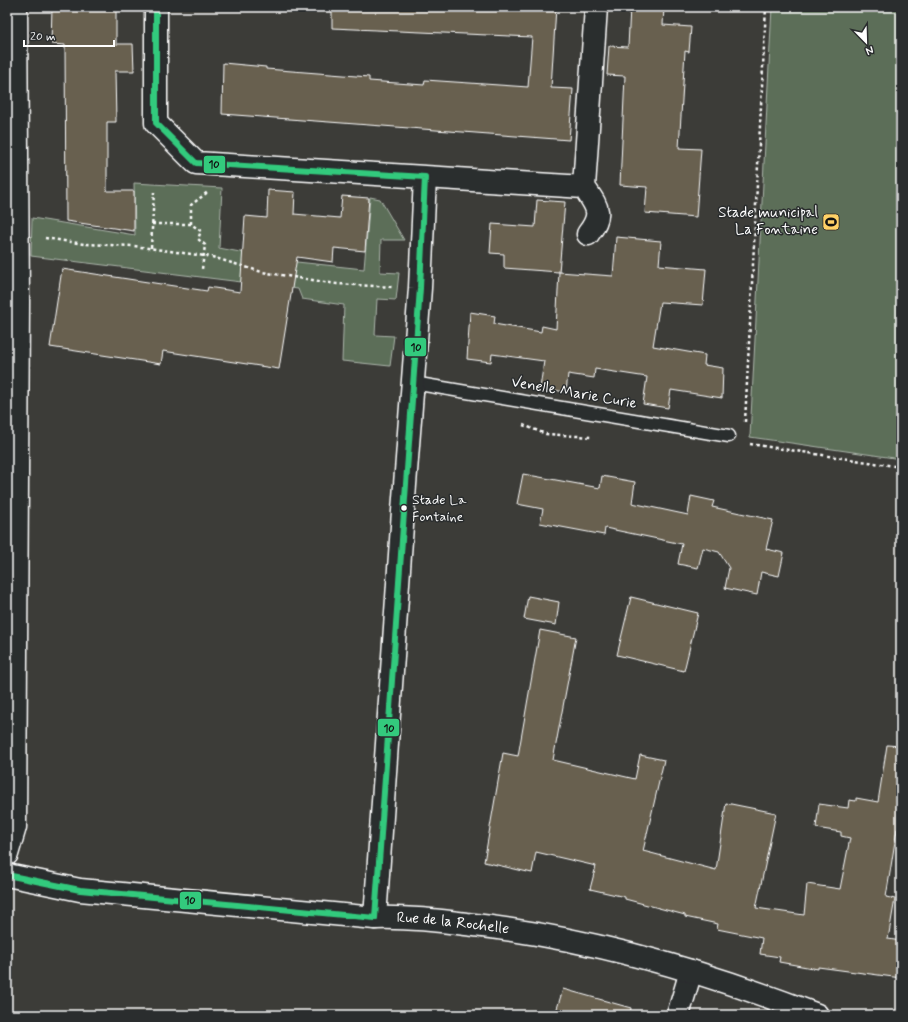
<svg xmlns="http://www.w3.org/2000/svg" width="908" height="1022" viewBox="0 0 908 1022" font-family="Mynerve,sans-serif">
	<rect width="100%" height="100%" fill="#3c3c38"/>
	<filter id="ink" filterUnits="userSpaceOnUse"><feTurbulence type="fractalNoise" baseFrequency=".025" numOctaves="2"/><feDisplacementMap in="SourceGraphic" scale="8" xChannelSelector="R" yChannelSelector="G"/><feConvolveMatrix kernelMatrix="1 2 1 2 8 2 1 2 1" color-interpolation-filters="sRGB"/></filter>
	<g filter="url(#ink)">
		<path fill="#5b6e58" stroke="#adb6ac" d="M772 7H901V459L750 437Z
			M134 183 222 188 219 248 287 261 364 269 370 197 380 199 404 240H381L380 272 399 273 396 300 377 299 375 335 394 336 390 366 342 361 344 305 302 299 298 289 31 256 32 218 135 235Z"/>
		<path fill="#676050" stroke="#fff" d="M52 7H116V44H133L134 71H115L116 122H107V191H134V231L66 221 65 45 51 44Z
			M332 7H556L551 88 573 89 569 140 222 114 223 63 266 67V69L369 77V81L424 85 425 80 528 87 532 37 332 28Z
			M630 7H664L663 25 691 27 689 52 685 51 679 148 701 149 696 217 645 213 647 187 620 185 625 76 607 75 609 46 628 47Z
			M268 190 295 192 294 214 340 218 342 196 369 198 365 251 334 248 333 262 297 257 279 369 163 351 161 364 50 347 62 269 207 291 208 287 240 292 245 216 267 218Z
			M537 200 565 202 559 272 613 276 616 237 661 241 659 265 706 269 703 305 660 302 653 346 705 355 704 365 723 368 722 398 671 390 668 408 643 404 647 377 595 369 594 378 568 374 566 392 540 388 544 361 492 354 491 362 467 359 470 312 495 316 494 324 541 332 542 326 556 329 559 272 504 268V254L490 253 492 224 535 227Z
			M523 474 600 488 602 476 635 482 632 503 688 515 691 496 714 501 712 507 773 520 766 549 784 553 779 576 761 572 757 595 725 588 729 568 719 552 703 548 698 568 678 564 682 544 605 528 604 535 540 523 543 509 517 504Z
			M528 596 559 602 556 625 524 619Z
			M631 597 698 613 684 671 617 655Z
			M540 630 576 637 553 760 635 779 640 755 664 760 643 851 716 870 726 803 776 813 756 908 804 915 807 884 840 889 850 838 841 836V832L816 828 819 804 848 808 849 800 856 801V798L878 802 887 745 901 746V830L897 829 886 897 895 899 888 939 901 941V978L818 967V969L779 962 780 957 760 954 762 938 717 929 718 924 685 917V915L625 899V897L590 889 596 866 536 852 532 873 484 862 503 753 518 756Z
			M563 989 631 1008 630 1015H555Z"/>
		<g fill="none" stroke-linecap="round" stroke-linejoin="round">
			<defs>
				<path id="service" d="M413 383 729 436"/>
				<path id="minor" d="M156 7V123L196 163 425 177 420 288 403 511 375 918
					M425 177 584 187
					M588 234C604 213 597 207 584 187L596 7
					M7 854 15 827 18 302 16 7
					M678 1015 691 971"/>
				<g id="tertiary">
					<path id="s1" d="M7 875 80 890 375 918C406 917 436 920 466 924 586 937 705 971 817 1015"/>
				</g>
			</defs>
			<use href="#service" stroke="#fff" stroke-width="15"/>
			<use href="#minor" stroke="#fff" stroke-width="25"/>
			<use href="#tertiary" stroke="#fff" stroke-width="25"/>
			<path stroke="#fff" stroke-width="2.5" stroke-dasharray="3 3" stroke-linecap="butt" d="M152 224H191L201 231 198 239 205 245 202 269
				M191 224V205L209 191
				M45 238 84 244 134 246 212 257 262 272 337 284 393 287
				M151 248 154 192
				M745 422 766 7
				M523 425 546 434 592 437
				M750 444 901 467"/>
			<use href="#service" stroke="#2a2d2e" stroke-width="12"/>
			<use href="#minor" stroke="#2a2d2e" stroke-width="22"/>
			<use href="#tertiary" stroke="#2a2d2e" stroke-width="22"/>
			<defs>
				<path id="bus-1" d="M156 7V123L196 163 425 177 420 288 375 918
					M7 875 80 890 375 918"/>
			</defs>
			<use href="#bus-1" stroke="#2a2d2e" stroke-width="9"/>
			<use href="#bus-1" stroke="#33ca7d" stroke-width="6"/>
		</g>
	</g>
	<defs>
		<symbol id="stadium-square" viewBox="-11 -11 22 22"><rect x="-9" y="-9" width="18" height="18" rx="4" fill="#ffd166" stroke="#2a2d2e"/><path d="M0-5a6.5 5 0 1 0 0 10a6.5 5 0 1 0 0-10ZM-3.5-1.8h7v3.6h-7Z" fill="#111"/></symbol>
	</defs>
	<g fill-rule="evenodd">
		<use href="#stadium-square" x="821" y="212" width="20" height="20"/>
	</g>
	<circle fill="#fff" stroke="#2a2d2e" stroke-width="1.5" cx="404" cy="508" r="3.5"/>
	<g text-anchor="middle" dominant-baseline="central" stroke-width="3" stroke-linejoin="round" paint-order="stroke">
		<g font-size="14" fill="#fff" stroke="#2a2d2e" text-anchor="start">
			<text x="412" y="500">Stade La<tspan x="412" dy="17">Fontaine</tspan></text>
		</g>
		<g font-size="15" fill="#fff" stroke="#2a2d2e" text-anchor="end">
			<text x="818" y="213">Stade municipal<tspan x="818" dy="17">La Fontaine</tspan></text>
		</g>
		<g font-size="15" fill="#fff" stroke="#2a2d2e">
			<text transform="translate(574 393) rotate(10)">Venelle Marie Curie</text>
			<text stroke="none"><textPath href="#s1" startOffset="449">Rue de la Rochelle</textPath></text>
		</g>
	</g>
	<g stroke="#2a2d2e" stroke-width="1.5">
		<rect x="203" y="155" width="23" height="19" rx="4" fill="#33ca7d"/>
		<rect x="404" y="337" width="23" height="20" rx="4" fill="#33ca7d"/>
		<rect x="377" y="718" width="23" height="19" rx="4" fill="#33ca7d"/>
		<rect x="179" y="891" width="23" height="19" rx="4" fill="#33ca7d"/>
	</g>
	<g font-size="11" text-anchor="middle" font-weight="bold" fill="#111">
		<text x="214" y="168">10</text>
		<text x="416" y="351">10</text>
		<text x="389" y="732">10</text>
		<text x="190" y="904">10</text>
	</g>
	<rect width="908" height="1022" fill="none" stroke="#2a2d2e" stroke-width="24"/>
	<rect x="12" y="12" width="884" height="998" fill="none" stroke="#fff" stroke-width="1.5" filter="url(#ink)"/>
	<g transform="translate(866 42) rotate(157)" stroke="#2a2d2e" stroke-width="3" paint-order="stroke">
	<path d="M0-3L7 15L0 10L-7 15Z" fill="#ffffff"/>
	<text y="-6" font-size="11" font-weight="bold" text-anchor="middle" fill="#ffffff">N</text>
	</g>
	<path d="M24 40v6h90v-6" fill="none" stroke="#ffffff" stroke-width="2"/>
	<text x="30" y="40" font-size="12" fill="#ffffff" stroke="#2a2d2e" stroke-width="3" paint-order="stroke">20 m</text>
</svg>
